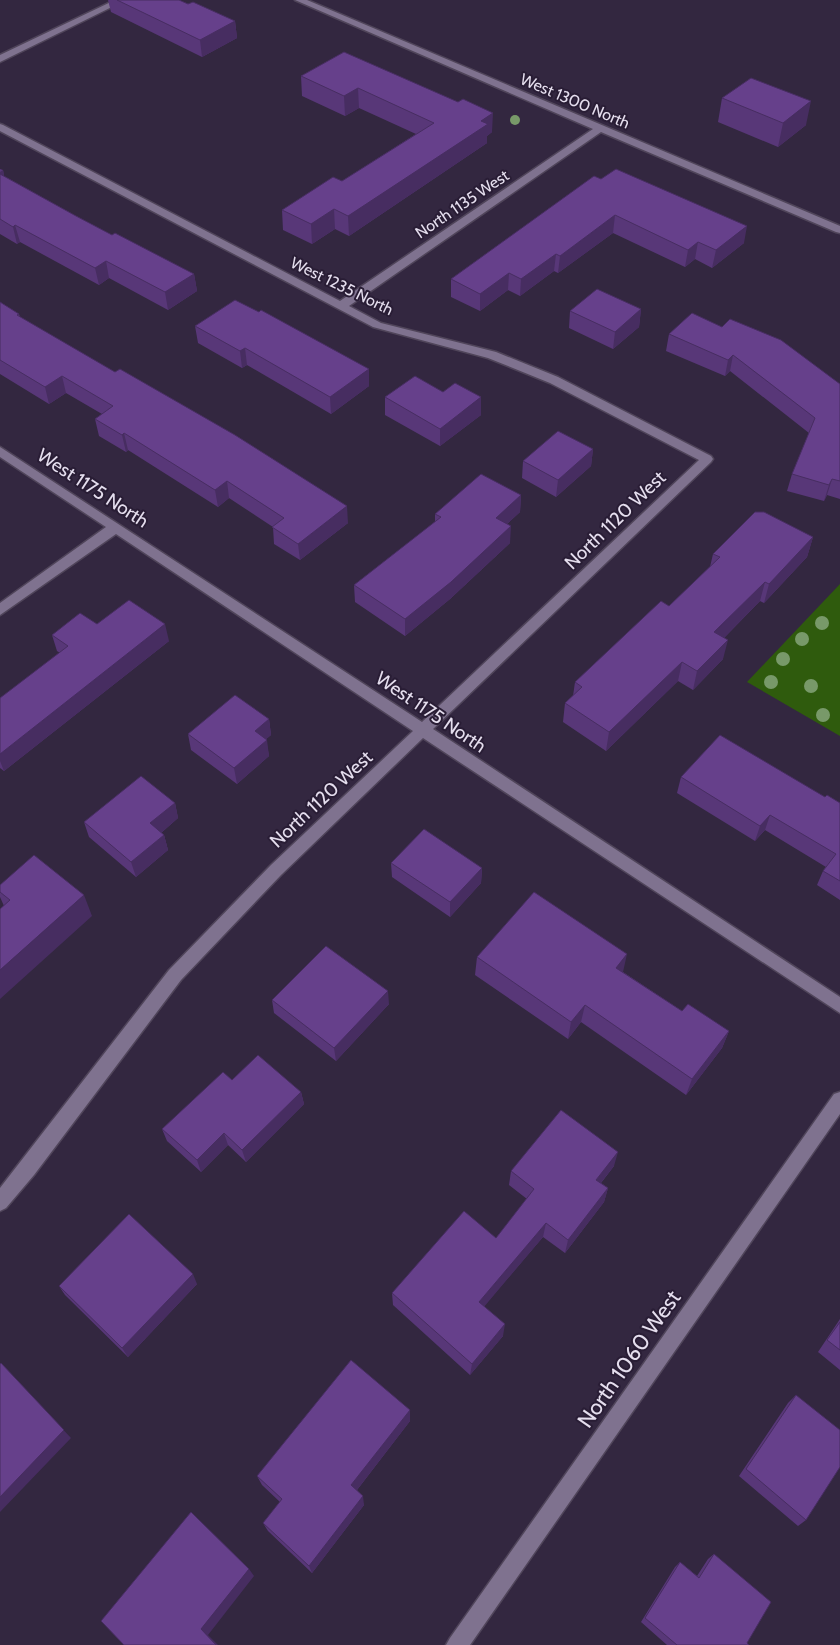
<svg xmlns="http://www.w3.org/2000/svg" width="840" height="1645" viewBox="0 0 840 1645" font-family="Cabin,sans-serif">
	<rect width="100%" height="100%" fill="#332740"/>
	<path fill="#2f5b0d" d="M840 584V736L747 682Z"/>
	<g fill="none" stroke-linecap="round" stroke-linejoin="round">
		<defs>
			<path id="minor" d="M115 0H126L0 62V55Z
				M295 0H307L840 226V233L836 232 601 132 349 306 381 323 496 352 558 377 711 456 713 459 711 462 433 729 840 997V1013L423 738 281 875 181 980 34 1175 6 1208 0 1211V1188L169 970 271 865 413 731 116 534 0 615V603L106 527 0 457V447L422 722 699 460 550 383 488 358 373 327 0 131V124L3 125 340 301 593 129Z
				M840 1092V1114L470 1645H446L450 1638 834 1094Z"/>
		</defs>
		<use href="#minor" stroke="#50455a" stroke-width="3"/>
		<use href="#minor" fill="#7f728f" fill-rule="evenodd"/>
	</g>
	<g fill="#789969">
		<circle cx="515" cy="120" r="5"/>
		<circle cx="822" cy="623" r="7"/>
		<circle cx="802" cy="639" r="7"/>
		<circle cx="783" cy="659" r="7"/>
		<circle cx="771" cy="682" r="7"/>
		<circle cx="811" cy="686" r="7"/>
		<circle cx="823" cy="715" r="7"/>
	</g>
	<path fill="#583778" d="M108 0H179L188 4 235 21 237 38 202 57 111 12Z
		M344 52 492 132 487 136V143L349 236 335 229 312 244 283 230 282 210 342 181 416 134 359 108 345 116 302 96 301 76Z
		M722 98 806 125 778 147 718 122Z
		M0 169 3 170 4 176 76 216 112 235 194 274 197 291 168 310 109 278 99 285 20 242 17 244 0 234Z
		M594 176 744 243 712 268 695 259 685 267 613 233 558 273 554 271 520 296 508 290 480 311 451 297V279Z
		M0 302 19 314 20 317 348 523 300 560 274 544 273 527 229 498 218 507 128 450 126 452 99 436 95 419 102 414 66 393 49 404 0 374Z
		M641 309 639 327 613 349 569 328 570 311Z
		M195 326 369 386 331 414 247 365 242 368 198 343Z
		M669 334 840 384V499L827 495 824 501 787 491 792 474 809 433 730 371 725 376 666 351Z
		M385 397 481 415 440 446 385 415Z
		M593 449 591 466 556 497 522 478 523 461Z
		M521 495 520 512 507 524 510 543 450 599 405 636 355 602 354 585 435 522V514Z
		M813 537 807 557 764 603 760 601 724 638 723 659 693 690 678 681 606 751 563 722 565 703 573 696 575 682 669 606 710 567 713 554Z
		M97 624 169 641 4 771 0 768V698L60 653 57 651 52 635Z
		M269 719 271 735 266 739 269 756 237 784 191 750 188 734Z
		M681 777 825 797 840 803V900L817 885 823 871 826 867 765 830 755 841 677 793Z
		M175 803 178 818 161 833 164 835 168 850 136 877 89 837 84 822Z
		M391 863 482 868 481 883 450 917 392 877Z
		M0 885 92 916 4 906 0 897Z
		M477 957 623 972 682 1011 729 1031 722 1048 686 1095 581 1022 568 1039 475 975Z
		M272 1000 389 1004 336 1061 274 1013Z
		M232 1080 301 1092 304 1104 246 1162 228 1145 201 1172 167 1141 162 1129Z
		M614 1166 601 1183 608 1188 604 1202 565 1253 543 1237 484 1306 503 1336 470 1375 393 1305 392 1293 496 1238 527 1199 509 1185 511 1171Z
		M197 1284 128 1357 65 1295 59 1286Z
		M840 1319V1370L818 1352Z
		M796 1395 806 1520 798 1526 739 1476 788 1403Z
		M410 1410V1421L357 1490 364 1505 312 1573 268 1531 263 1523 280 1502 262 1485 257 1476Z
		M714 1554 747 1643 749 1645H667L641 1622 675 1567 680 1562 697 1576 708 1559Z"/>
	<path fill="#472d61" d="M235 21 237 38 202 57 200 40Z
		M358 88 359 108 345 116 344 96Z
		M811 101 806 125 778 147 783 123Z
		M493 113 492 132 487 136V143L349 236 348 216 481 121Z
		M3 170 7 188 0 179V172Z
		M334 209 335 229 312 244 311 224Z
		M615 215 613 233 558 273 560 256Z
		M15 225 20 242 17 244 13 227Z
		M747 226 744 243 712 268 716 250Z
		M698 242 695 259 685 267 688 250Z
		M556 254 554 271 520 296 521 279Z
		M106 261 109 278 99 285 95 268Z
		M509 273 508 290 480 311V294Z
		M194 274 197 291 168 310 165 292Z
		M641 309 639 327 613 349 615 332Z
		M245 348 247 365 242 368 240 351Z
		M733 355 730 371 725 376 728 360Z
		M369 369V386L331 414 330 397Z
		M62 376 66 393 49 404 45 387Z
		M481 397V415L440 446V429Z
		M124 433 128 450 126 452 122 435Z
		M593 449 591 466 556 497 558 480Z
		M832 479 827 495 824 501 829 485Z
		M227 481 229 498 218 507 215 490Z
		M521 495 520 512 495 535 496 518Z
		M347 506 348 523 300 560 298 544Z
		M511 526 510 543 450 599 405 636V619Z
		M813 537 807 557 764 603 769 584Z
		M765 582 760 601 710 652 714 632Z
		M165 624 169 641 4 771 0 761V754Z
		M728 640 723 659 693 690 697 671Z
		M682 662 678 681 606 751 609 732Z
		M269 719 271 735 257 747 255 731Z
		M267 740 269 756 237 784 234 768Z
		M175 803 178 818 154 839 150 823Z
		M770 815 765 830 755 841 760 826Z
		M164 835 168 850 136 877 131 862Z
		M482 868 481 883 450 917V902Z
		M84 895 92 916 0 999V970Z
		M627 954 623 972 612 986 616 968Z
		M388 991 389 1004 336 1061 334 1048Z
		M585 1005 581 1022 568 1039 571 1022Z
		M729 1031 722 1048 686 1095 692 1079Z
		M301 1092 304 1104 246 1162 242 1150Z
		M224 1133 228 1145 201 1172 197 1160Z
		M618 1152 614 1166 592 1194 596 1180Z
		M608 1188 604 1202 565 1253 568 1240Z
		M546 1223 543 1237 478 1314 479 1302Z
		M193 1274 197 1284 128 1357 122 1348Z
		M505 1324 503 1336 470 1375 472 1364Z
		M1 1363 71 1438 0 1512V1497Z
		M410 1410V1421L353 1495 351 1485Z
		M363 1496 364 1505 312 1573 309 1566Z
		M249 1569 254 1576 208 1635 218 1645H216L201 1629Z"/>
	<path fill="#66408b" stroke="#472d61" d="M117 0H179L188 4 193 2 235 21 200 40Z
		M344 52 458 102 463 99 493 113 481 121 488 124 348 216 334 209 311 224 282 210 333 177 342 181 434 123 358 88 344 96 301 76Z
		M751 78 811 101 783 123 722 98Z
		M616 169 747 226 716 250 698 242 688 250 615 215 560 256 556 254 521 279 509 273 480 294 451 279 594 176 601 179Z
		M0 174 76 216 112 235 115 233 194 274 165 292 106 261 95 268 15 225 13 227 0 219Z
		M597 289 641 309 615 332 570 311Z
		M235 300 259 312 261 310 369 369 330 397 245 348 240 351 195 326Z
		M0 302 19 314 17 315 115 372 120 369 235 435 347 506 298 544 272 527 284 518 227 481 215 490 124 433 122 435 95 419 113 406 62 376 45 387 0 360Z
		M692 313 722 327 730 319 781 340 840 384V481L832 479 829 485 792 474 815 418 733 355 728 360 669 334Z
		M415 376 443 392 455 383 481 397 440 429 385 397Z
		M558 431 593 449 558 480 523 461Z
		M481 474 521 495 496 518 511 526 451 582 405 619 354 585 441 517 435 514Z
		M755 512H764L813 537 769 584 765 582 714 632 728 640 697 671 682 662 609 732 565 703 582 687 575 682 661 601 669 606 720 557 713 554Z
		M129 600 165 624 0 754V698L68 646 52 635 80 613 97 624Z
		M235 695 269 719 255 731 267 740 234 768 188 734Z
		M720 735 825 797 827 795 840 803V881L823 871 836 854 770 815 760 826 681 777Z
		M141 776 175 803 150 823 164 835 131 862 84 822Z
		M424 829 482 868 450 902 391 863Z
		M34 855 84 895 0 970V909L10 900 0 892V885Z
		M534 892 627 954 616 968 682 1011 688 1004 729 1031 692 1079 585 1005 571 1022 477 957Z
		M326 946 388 991 334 1048 272 1000Z
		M258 1055 301 1092 242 1150 224 1133 197 1160 162 1129 223 1072 232 1080Z
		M561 1110 618 1152 596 1180 608 1188 568 1240 546 1223 479 1302 505 1324 472 1364 392 1293 464 1211 496 1238 534 1189 511 1171Z
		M129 1214 193 1274 122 1348 59 1286Z
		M840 1322V1350L827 1340Z
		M351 1360 410 1410 351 1485 363 1496 309 1566 263 1523 282 1499 257 1476Z
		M1 1363 64 1430 0 1497V1364Z
		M796 1395 840 1430V1467L806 1520 746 1469Z
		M191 1512 249 1569 201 1629 216 1645H124L101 1621Z
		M714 1554 771 1602 747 1643 749 1645H677L645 1618 680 1562 699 1578Z"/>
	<g text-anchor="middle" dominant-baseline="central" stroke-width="4" stroke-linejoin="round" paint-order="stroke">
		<g font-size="16" fill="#e5deee" stroke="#291d35">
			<text transform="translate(575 101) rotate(23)">West 1300 North</text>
			<text transform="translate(462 204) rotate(-34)">North 1135 West</text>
			<text transform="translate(342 286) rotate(26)">West 1235 North</text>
		</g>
		<g font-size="19" fill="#e5deee" stroke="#291d35">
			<text transform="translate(93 488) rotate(33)">West 1175 North</text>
			<text transform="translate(615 520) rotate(-44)">North 1120 West</text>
			<text transform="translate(431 712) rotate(34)">West 1175 North</text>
			<text transform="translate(321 799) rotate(-43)">North 1120 West</text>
		</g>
		<g font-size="22" fill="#e5deee" stroke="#291d35">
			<text transform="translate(629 1359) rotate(-55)">North 1060 West</text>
		</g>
	</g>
</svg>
